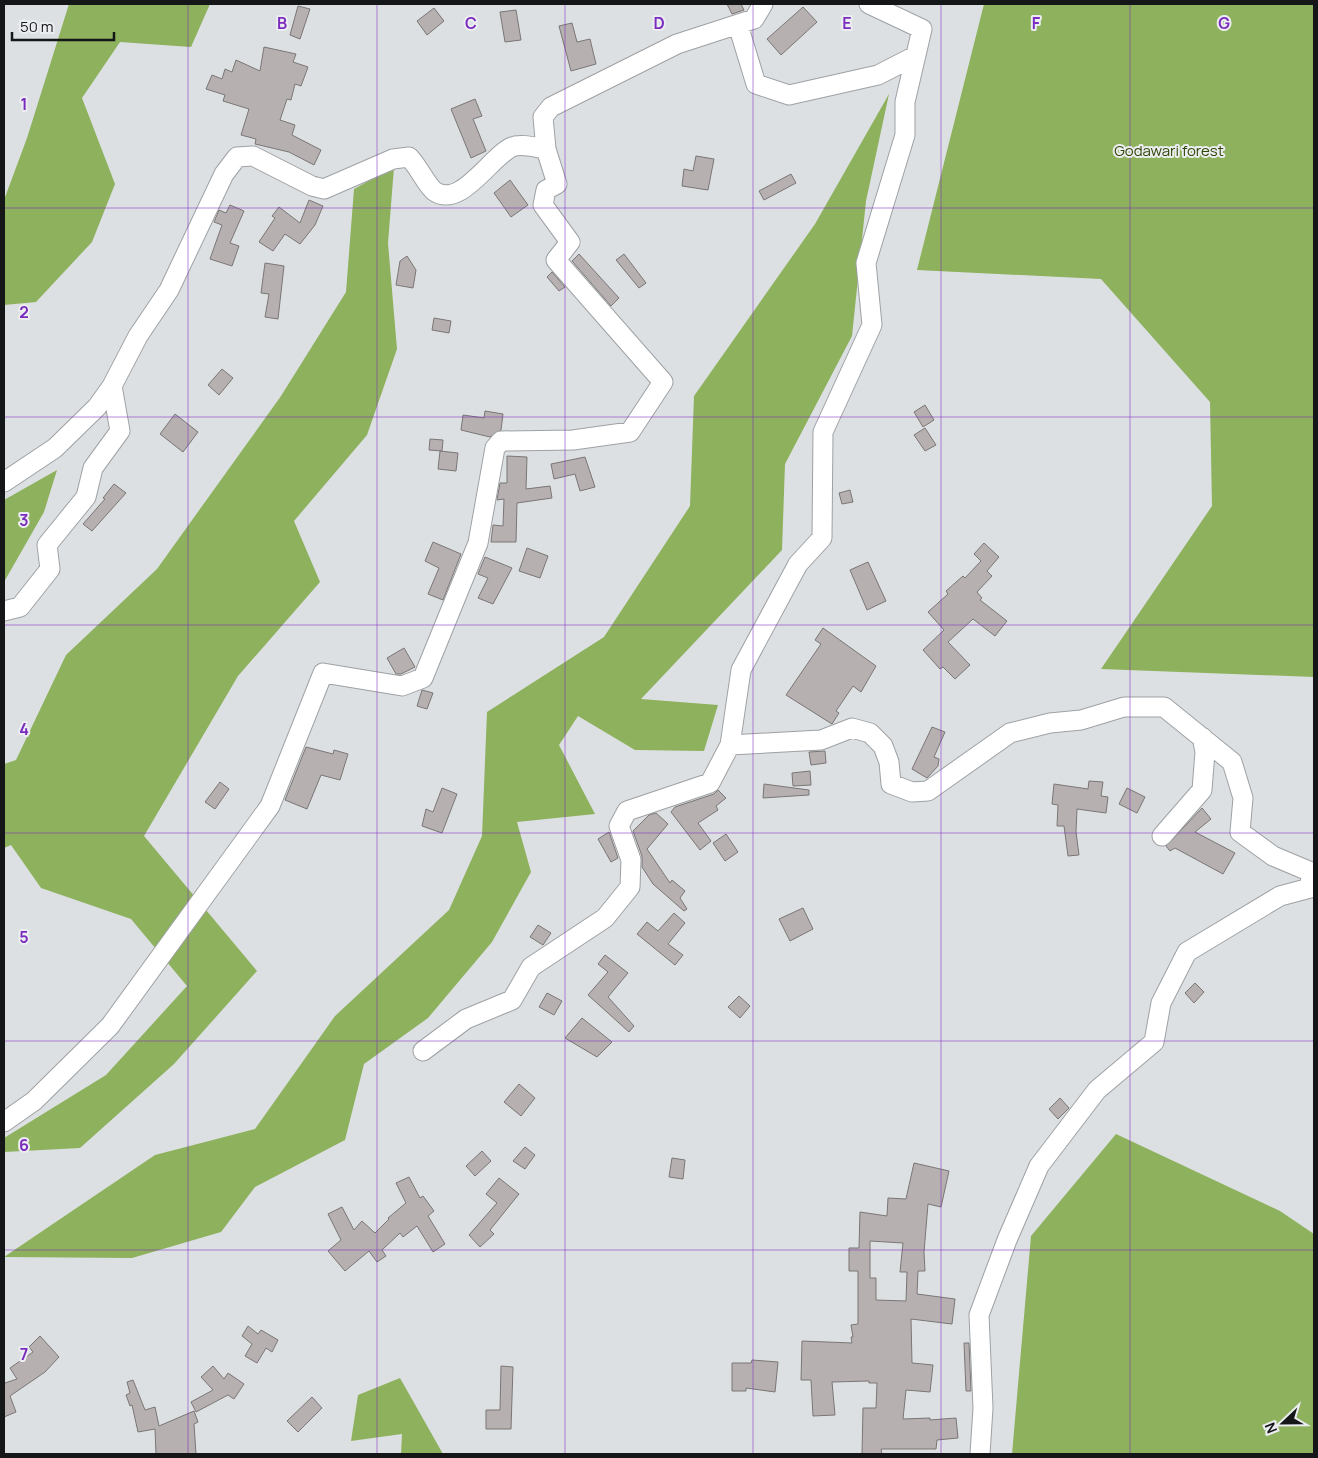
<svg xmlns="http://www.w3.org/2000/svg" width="1318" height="1458" viewBox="0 0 1318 1458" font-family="Manrope,sans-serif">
	<rect width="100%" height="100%" fill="#dde0e3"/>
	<path fill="#8db15c" d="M69 4H210L191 47 120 42 82 98 115 184 92 242 36 302 4 305V200L27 138Z
		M984 4H1314V677L1101 669 1212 506 1210 402 1101 279 917 270Z
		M889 94 866 201 852 336 785 464 782 550 641 699 718 705 704 751 635 750 578 716 559 745 595 814 517 822 531 872 492 942 428 1018 364 1064 345 1140 255 1187 221 1232 132 1258 4 1257 155 1155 255 1129 335 1016 449 910 482 836 487 712 604 637 690 506 694 396 815 224Z
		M394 167 388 243 397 349 367 435 294 521 320 582 238 676 144 836 257 971 174 1064 80 1148 4 1152V1138L106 1075 187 986 131 919 41 888 11 845 4 848V764L16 760 66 655 157 569 281 396 346 292 354 189Z
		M57 470 44 512 4 582V500Z
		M1116 1134 1280 1211 1314 1234V1454H1012L1031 1236Z
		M400 1378 443 1454H401L402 1434 351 1441 358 1395Z"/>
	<path fill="#b6b1b0" stroke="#7a7675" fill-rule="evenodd" d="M727 4H741L744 10 732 14Z
		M298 6 310 9 300 39 290 35Z
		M803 7 817 22 781 55 767 39Z
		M434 8 444 21 427 35 417 21Z
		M516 10 521 40 505 42 500 12Z
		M572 23 577 42 590 39 596 64 571 71 559 26Z
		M264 47 296 54 293 62 308 67 301 86 295 84 291 100 287 99 280 120 295 125 292 135 321 150 314 165 289 152 255 144 256 139 241 135 249 109 223 101 225 95 206 89 212 75 222 79 225 69 232 72 236 60 260 71Z
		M475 99 482 116 473 119 486 151 471 158 451 109Z
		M696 156 714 159 708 190 682 186 684 169 693 171Z
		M791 174 796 183 764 200 759 191Z
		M510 180 528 205 511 217 494 193Z
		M309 200 323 206 315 225 300 244 285 234 273 251 259 242 275 218 272 216 279 207 300 223Z
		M230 205 244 211 230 243 239 246 232 266 210 259 222 225 214 222 219 210 226 213Z
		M579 254 619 298 611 306 572 261Z
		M624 254 646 283 639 288 616 260Z
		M407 256 416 270 413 288 396 285 400 261Z
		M265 263 284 266 278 319 265 317 269 294 261 293Z
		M552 272 565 287 559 291 547 277Z
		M434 318 451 321 449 333 432 330Z
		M222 369 233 378 219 395 208 385Z
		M925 405 934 420 923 427 914 412Z
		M485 411 503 414 501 430 490 437 461 430 463 415 484 418Z
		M175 414 198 432 183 452 160 434Z
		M925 428 936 445 925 451 914 435Z
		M430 439 443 440 442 451 429 450Z
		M440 451 458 453 456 471 438 469Z
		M507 456 527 457 526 489 550 486 552 498 517 503 516 542H491L493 525 503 526 504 499 497 500 500 483H507Z
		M585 457 595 487 580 491 575 474 554 479 551 464Z
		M114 484 126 493 92 531 83 524 105 499 103 498Z
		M850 490 853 502 842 504 839 493Z
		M433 542 461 554 443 600 428 594 439 568 425 561Z
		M984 543 999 557 987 571 992 576 977 592 982 598 980 600 1007 621 995 636 973 619 948 642 970 665 955 679 943 667 940 669 923 650 944 630 928 612 948 594 946 591 963 576 965 578 981 561 974 554Z
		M527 548 548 556 540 578 519 571Z
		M485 557 512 568 493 604 478 598 488 578 478 574Z
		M868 562 886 601 867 610 850 570Z
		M823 628 876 666 861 692 853 686 836 711 839 713 832 724 786 695 821 644 815 640Z
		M404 648 415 667 401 674H396L387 658Z
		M422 690 433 693 427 709 417 706Z
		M932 727 945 732 934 757 939 759 938 766 927 778 912 769Z
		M306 747 333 754 334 750 348 754 340 780 321 775 307 809 285 800Z
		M825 751 826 763 811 765 809 752Z
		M810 771 811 785 793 786 792 773Z
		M1089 781 1103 782 1101 796 1108 797 1106 813 1077 809 1076 832 1079 855 1068 856 1064 826H1057L1058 805 1052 804 1054 784 1088 789Z
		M220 782 229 789 215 809 205 802Z
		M764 784 809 790V795L763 798Z
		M442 788 457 794 442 833 422 826 426 809 433 812Z
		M1127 788 1145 797 1137 813 1119 804Z
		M718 790 726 798 716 806 718 810 698 823 711 841 700 850 671 812 675 807 714 794Z
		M1202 808 1211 819 1195 832 1235 853 1223 874 1175 848 1170 851 1166 846Z
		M656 813 668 824 647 849 670 883 672 880 685 891 680 898 687 909 684 911 653 884 642 867V856L633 831 649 815Z
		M609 832 618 858 611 862 598 839Z
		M726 834 738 852 725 861 713 843Z
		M803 908 813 929 790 941 779 919Z
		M674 913 685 923 668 944 683 955 675 965 637 934 647 922 658 931Z
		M538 925 551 933 543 945 530 937Z
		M605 955 628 973 608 997 634 1026 629 1032 588 995 608 972 598 964Z
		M1195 983 1204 992 1194 1003 1185 993Z
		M547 993 562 1001 554 1015 539 1007Z
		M739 996 750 1006 740 1018 728 1007Z
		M582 1018 612 1042 597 1057 565 1038Z
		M519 1084 535 1098 521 1116 504 1102Z
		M1060 1098 1069 1108 1058 1119 1049 1109Z
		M525 1147 535 1155 525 1169 513 1161Z
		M482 1151 491 1161 475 1176 466 1166Z
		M672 1158 685 1160 683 1179 669 1177Z
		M914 1163 949 1171 941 1207 928 1204 924 1252 925 1271H918L917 1294 955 1299 952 1324 911 1319 912 1363 933 1365 930 1392 906 1390 903 1419 930 1418V1420L956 1418 958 1438 937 1440 936 1449H881L882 1454H862L863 1408H876L877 1383H869V1381L832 1382 835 1415 813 1416 811 1380H801L802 1341 852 1343 851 1337H853L851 1325 858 1324V1271H849V1248H859L860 1212 887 1216 888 1198 906 1199ZM870 1241 903 1243 900 1272H907L906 1301 876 1300V1278H870Z
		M409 1177 420 1198 423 1196 434 1211 428 1216 445 1244 433 1252 417 1226 403 1237 400 1233 382 1250 386 1256 377 1262 369 1251 345 1271 328 1251 341 1240 328 1214 342 1207 354 1230 362 1221 375 1233 389 1219 388 1218 406 1203 396 1183Z
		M499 1178 519 1194 490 1230 494 1234 480 1247 469 1235 497 1203 486 1194Z
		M248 1326 258 1334 261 1330 278 1340 272 1352 266 1348 257 1363 245 1356 252 1344 242 1336Z
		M40 1336 59 1357 45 1372 10 1396 16 1412 4 1417V1382L5 1383 17 1379 10 1368 33 1352 29 1347Z
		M964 1343H969L971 1391H966Z
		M752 1360 778 1362 775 1392 746 1388V1391H732V1363H751Z
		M213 1366 224 1379 228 1373 244 1384 234 1399 228 1395 196 1412 191 1402 213 1390 201 1377Z
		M501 1366 513 1367 511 1429H486V1410H500Z
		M133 1380 145 1410 155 1407 159 1426 194 1411 198 1422 194 1424 196 1454H156L155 1429 138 1432 132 1405 130 1406 126 1395 130 1393 127 1382Z
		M312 1397 322 1408 298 1432 287 1421Z"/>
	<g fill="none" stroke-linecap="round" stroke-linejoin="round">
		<defs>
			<path id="minor" d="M738 25 756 84 789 95 878 75 915 56
				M4 482 55 448 97 407 112 386 138 336 169 290 224 174 237 157 253 156 312 186 324 189 393 159 409 157C418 166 426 184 434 191 460 210 491 156 512 147 521 143 537 148 546 149L543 117 551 107 677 44 754 19 763 4
				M4 611 20 607 50 569 47 545 86 497 93 468 120 431 112 386
				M730 745 821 740 852 728 870 733 883 746 889 762 891 784 912 792 928 791 1010 733 1050 723 1081 720 1124 707H1164L1232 762 1243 798 1240 832 1273 856 1311 872 1310 888 1280 896 1187 952 1161 1003 1154 1042 1097 1090 1039 1166 1007 1240 979 1315 983 1408 980 1454
				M1162 836 1202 790 1205 752 1202 737
				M423 1051 466 1019 512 1000 531 967 605 918 630 887 631 860 619 826 627 811 710 783 730 745 741 670 798 564 822 538 823 432 872 325 866 263 905 135V102L922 29 869 4
				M4 1122 34 1101 110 1026 270 806 323 673 402 686 423 678 478 543 495 448 501 441 573 440 630 432 663 382 556 260 570 242 543 205 546 190 557 184 546 149"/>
		</defs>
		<use href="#minor" stroke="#9ea1a4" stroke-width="21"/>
		<use href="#minor" stroke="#fff" stroke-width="19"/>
	</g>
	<path fill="none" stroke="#7b2cbf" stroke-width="1" stroke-opacity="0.55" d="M188 4V1454M377 4V1454M565 4V1454M753 4V1454M941 4V1454M1130 4V1454M4 208H1314M4 417H1314M4 625H1314M4 833H1314M4 1041H1314M4 1250H1314"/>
	<g text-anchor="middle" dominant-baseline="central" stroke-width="4" stroke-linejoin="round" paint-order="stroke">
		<g font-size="15" fill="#314707" stroke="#ebedf0">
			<text x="1169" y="150">Godawari forest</text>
		</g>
	</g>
	<g font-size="16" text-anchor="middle" font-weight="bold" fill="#7b2cbf" stroke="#ebedf0" stroke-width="4" stroke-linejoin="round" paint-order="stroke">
		<text x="282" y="29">B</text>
		<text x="471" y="29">C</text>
		<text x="659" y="29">D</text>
		<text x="847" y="29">E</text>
		<text x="1036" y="29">F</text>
		<text x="1224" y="29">G</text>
		<text x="24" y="110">1</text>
		<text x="24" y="318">2</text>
		<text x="24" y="526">3</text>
		<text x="24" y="735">4</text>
		<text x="24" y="943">5</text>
		<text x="24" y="1151">6</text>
		<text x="24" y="1360">7</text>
	</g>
	<rect width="1318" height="1458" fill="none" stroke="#151617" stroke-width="10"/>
	<g transform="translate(1283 1423) rotate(248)" stroke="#ebedf0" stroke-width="4" paint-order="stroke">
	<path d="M0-4L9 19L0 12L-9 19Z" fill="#151617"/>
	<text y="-8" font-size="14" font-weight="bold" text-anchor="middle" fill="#151617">N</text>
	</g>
	<path d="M12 32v8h102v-8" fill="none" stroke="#151617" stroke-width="2.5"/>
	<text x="20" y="32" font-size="15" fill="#151617" stroke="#ebedf0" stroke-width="4" paint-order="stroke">50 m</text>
</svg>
